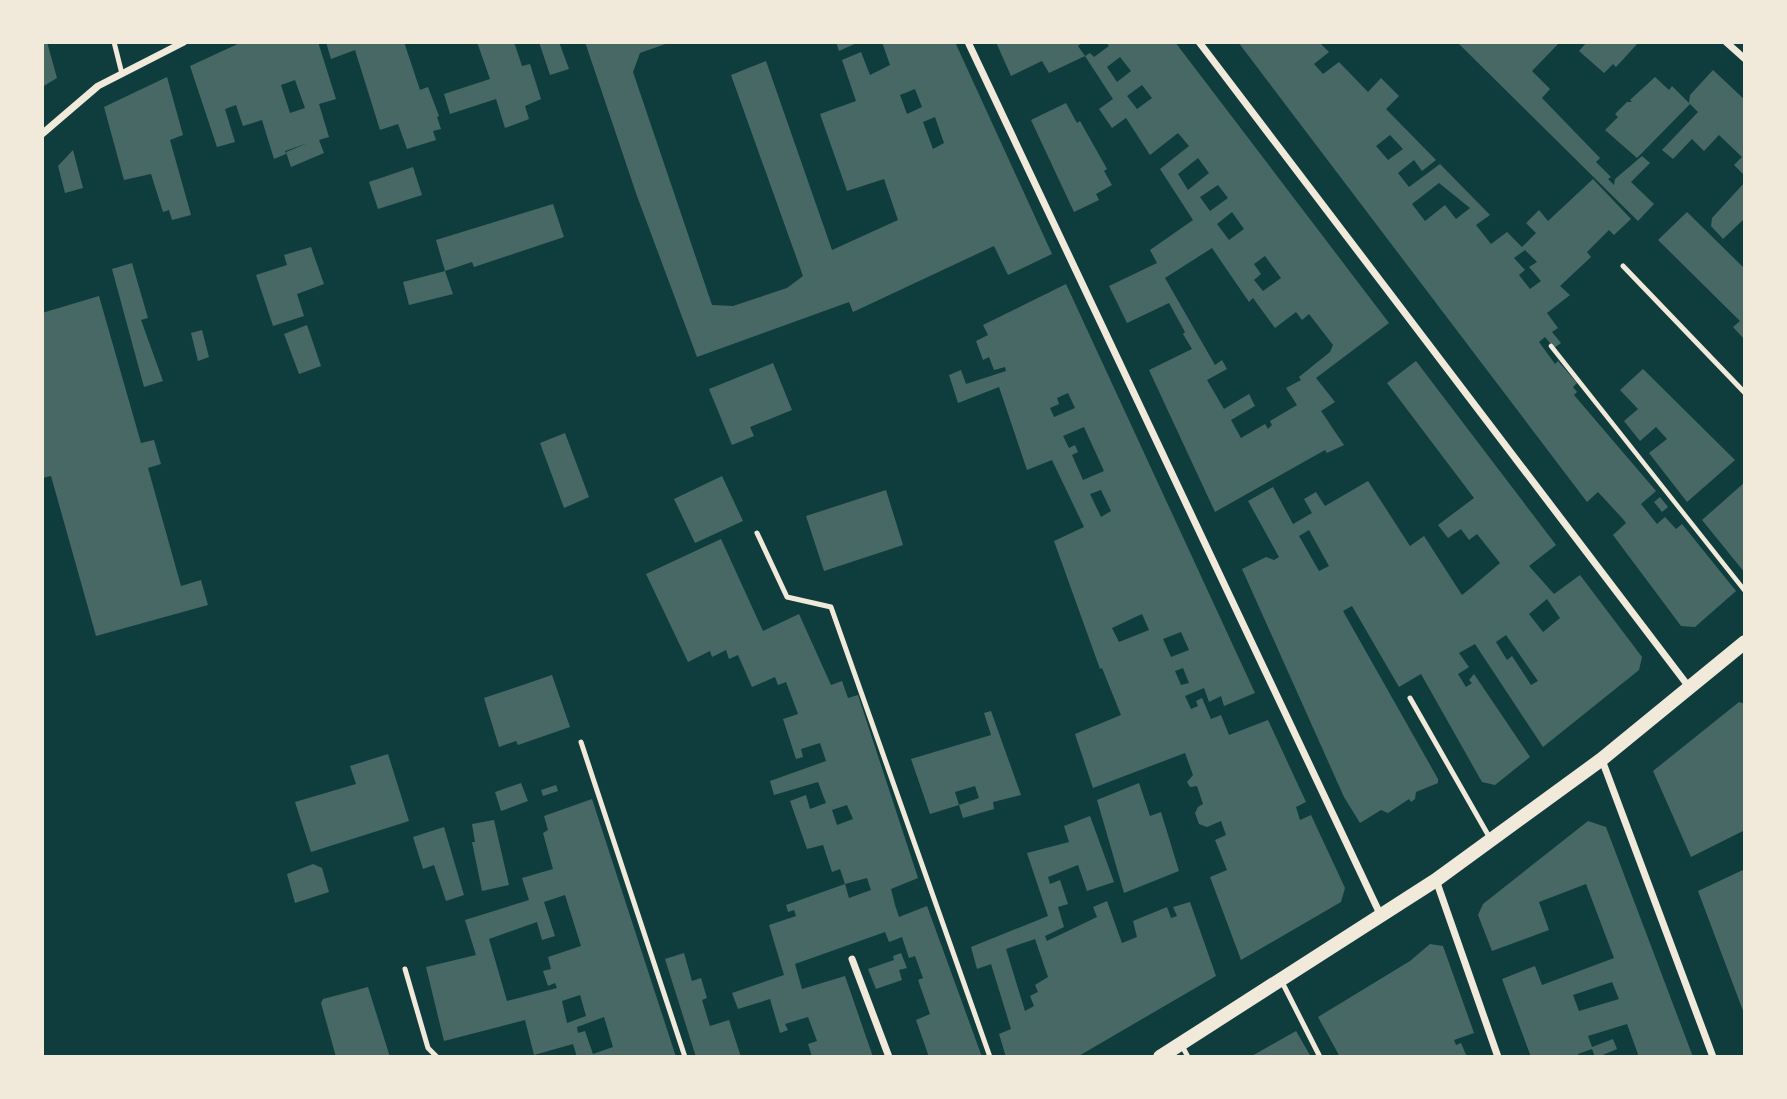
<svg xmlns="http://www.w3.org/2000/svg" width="1787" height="1099" viewBox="0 0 1787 1099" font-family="'Varela Round',sans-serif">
	<rect width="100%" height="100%" fill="#0f3d3e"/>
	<path fill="#486865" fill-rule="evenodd" d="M42 42H47L57 78 42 87Z
		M242 42H318L336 99 319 104 329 137 319 140 324 153 291 167 286 152 308 143 285 151 286 154 274 159 262 120 243 126 236 105 225 109 235 142 217 147 190 66ZM295 80 305 108 290 113 281 85Z
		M326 42H404L420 90 428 87 439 116 437 117 441 129 433 131 436 140 407 149 398 124 380 130 355 50 331 59Z
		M477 42H514L522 66 530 64 541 99 525 106 529 119 505 128 496 99 450 114 444 94 490 79Z
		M539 42H559L569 69 550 75Z
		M585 42H671L640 53 633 72 712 305 733 306 787 288 803 276 731 75 766 61 832 250 898 220 884 179 847 191 820 114 856 101 842 60 861 52 870 75 890 65 882 42H955L1052 254 1008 275 994 246 853 312 849 302 697 357 637 196ZM915 89 922 107 907 114 900 95ZM935 117 944 143 933 149 923 122Z
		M836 42H859L839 51Z
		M996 42H1083L1078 46 1085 56 1090 53 1094 57 1109 46 1106 42H1175L1389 323 1316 378 1335 402 1321 411 1344 445 1327 453 1325 450 1215 512 1149 370 1192 349 1183 334 1185 332 1169 303 1127 323 1109 286 1157 263 1150 250 1193 220 1160 169 1189 146 1178 133 1150 155 1126 118 1112 128 1099 109 1113 99 1085 56 1049 73 1042 61 1011 76ZM1120 57 1131 71 1117 82 1107 67ZM1142 85 1152 98 1137 109 1127 96ZM1198 158 1209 173 1188 190 1178 174ZM1218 185 1228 198 1210 211 1200 197ZM1232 212 1244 229 1229 240 1217 224ZM1212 248 1249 302 1253 298 1275 328 1296 312 1302 320 1309 314 1333 345 1330 352 1299 377 1301 380 1286 388 1297 405 1270 421 1272 425 1268 429 1265 424 1241 438 1231 420 1255 406 1249 394 1224 409 1207 380 1227 369 1222 360 1215 365 1165 278ZM1265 256 1281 278 1263 291 1254 280 1261 274 1254 264Z
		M1238 42H1319L1329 52 1314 64 1323 74 1339 62 1368 92 1381 78 1399 96 1386 109 1436 160 1422 171 1414 160 1398 173 1409 187 1440 164 1490 215 1476 225 1491 244 1507 232 1522 247 1536 233 1526 223 1539 210 1548 221 1593 179 1631 219 1614 235 1609 230 1587 252 1591 257 1560 286 1570 295 1547 313 1558 328 1552 332 1561 343 1554 348 1545 337 1539 342 1555 364 1558 361 1577 383 1573 387 1577 392 1574 395 1656 491 1641 504 1657 524 1665 517 1676 529 1682 524 1736 591 1695 627 1681 626 1613 535 1626 523 1623 519 1598 492 1587 502ZM1390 135 1403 149 1388 160 1376 146ZM1439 183 1470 208 1456 219 1445 205 1425 221 1412 204ZM1525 250 1537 262 1529 267 1541 281 1530 289 1519 275 1525 270 1514 258Z
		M1457 42H1560L1532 71 1550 89 1542 98 1600 158 1596 162 1611 177 1608 179 1614 185 1615 179 1642 156 1650 163 1631 182 1654 204 1638 221Z
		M1587 42H1639L1616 67 1613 64 1604 73 1579 51Z
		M1713 70 1745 100V176L1734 165 1742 157 1719 135 1704 151 1692 139 1673 159 1662 150 1698 112 1690 104 1637 158 1605 130 1618 117 1615 114 1627 102H1632L1630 100 1655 77 1669 90 1672 86 1689 103 1690 95Z
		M167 77 183 135 170 140 191 215 172 220 169 210 163 212 151 174 124 180 104 107Z
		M1066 103 1077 123 1080 121 1107 169 1104 171 1112 185 1096 194 1099 200 1074 212 1031 120Z
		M73 150 83 188 65 193 58 166Z
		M413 167 422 195 378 209 369 182Z
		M1745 182V218L1723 239 1711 226 1712 218Z
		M553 204 564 237 474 267 472 262 445 271 436 240Z
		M1687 212 1745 269V340L1733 327 1740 321 1658 240Z
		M311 247 324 284 297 294 304 316 273 326 256 275 287 265 284 255Z
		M132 263 148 318 141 320 163 381 144 387 112 269Z
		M445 271 453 294 409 305 403 282Z
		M1066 284 1255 693 1224 706 1221 696 1209 702 1204 688 1185 696 1191 709 1198 706 1196 701 1202 698 1211 719 1221 715 1229 735 1268 720 1306 802 1296 807 1300 820 1311 815 1345 888 1341 902 1241 960 1210 877 1227 870 1215 840 1226 835 1221 821 1207 827 1199 824 1195 813 1198 807 1203 804 1197 786 1190 787 1187 782 1193 775 1185 753 1093 788 1075 734 1121 715 1102 668 1100 669 1054 541 1084 527 1052 460 1027 470 999 387 958 403 949 375 961 370 966 384 1006 371 1005 367 994 370 989 357 983 360 976 341 988 335 983 325ZM1068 393 1075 408 1054 417 1050 408 1059 404 1057 398ZM1084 427 1104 471 1083 480 1072 455 1078 452 1075 445 1069 448 1063 436ZM1101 490 1111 511 1101 517 1090 494ZM1142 614 1149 630 1119 642 1112 628ZM1181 632 1189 650 1171 657 1163 639ZM1183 668 1189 683 1181 685 1175 671Z
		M99 296 141 443 154 440 161 464 148 468 181 586 201 580 208 605 96 636 51 476 42 478V313Z
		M307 325 321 366 299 374 284 334Z
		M202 330 209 357 198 361 191 333Z
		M1416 361 1556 545 1529 566 1554 594 1580 575 1642 657 1639 670 1543 747 1475 644 1459 653 1469 667 1458 674 1466 687 1472 683 1469 680 1474 674 1530 757 1495 785 1482 782 1421 674 1399 687 1352 606 1343 611 1438 779V783L1416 792 1415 799 1411 802 1409 799 1388 813 1381 810 1360 823 1344 797 1242 569 1266 557 1274 560 1279 557 1248 501 1273 487 1293 524 1312 513 1304 499 1316 492 1325 506 1368 481 1410 546 1424 536 1462 595 1472 587 1500 563 1477 534 1469 540 1461 529 1448 538 1438 525 1474 498 1387 383ZM1309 530 1329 566 1319 571 1299 536ZM1547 599 1560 618 1543 632 1529 614ZM1506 635 1538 681 1531 685 1512 656 1507 660 1496 642Z
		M773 363 792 410 750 427 754 436 732 445 709 389Z
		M1643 369 1735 460 1687 502 1649 453 1667 439 1656 427 1640 441 1624 421 1638 409 1620 390Z
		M565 433 589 497 564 508 540 443Z
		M722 476 743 521 695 543 674 499Z
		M1745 482V573L1702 520Z
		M886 490 903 545 824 571 806 516Z
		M1660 497 1668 507 1662 512 1654 502Z
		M721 539 763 631 799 614 831 685 842 681 848 698 858 695 918 878 891 889 895 905 899 917 927 906 982 1057H929L916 1020 930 1014 918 980 923 978 915 956 909 958 902 937 889 942 885 932 795 964 802 989 845 976 873 1057H812L808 1044 817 1041 808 1017 785 1024 788 1030 780 1033 770 999 738 1009 732 993 784 975 769 925 796 916 794 910 788 912 786 905 845 884 849 898 871 890 867 878 845 884 840 869 832 872 823 845 807 849 790 801 806 795 810 809 826 803 818 782 774 795 770 781 826 761 820 743 801 749 803 757 796 759 783 719 798 714 786 682 778 685 775 677 752 687 738 655 729 659 726 650 712 657 710 651 688 662 646 574ZM847 805 853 819 837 825 832 810Z
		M552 675 570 727 518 745 516 741 499 747 484 698Z
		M1739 702 1745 704V830L1691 857 1653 771Z
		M991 711 1021 795 993 802 994 809 963 818 959 805 930 814 911 759 991 735 984 713ZM975 786 979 798 959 805 955 792Z
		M388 754 409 821 311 852 295 802 356 784 350 766Z
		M521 783 528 801 501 811 495 792Z
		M1139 783 1150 816 1161 812 1179 871 1124 893 1097 800Z
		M556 785 558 791 543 796 541 790Z
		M592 799 676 1057H590L589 1055 577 1057 573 1044 534 1055 525 1020 444 1041 426 967 476 955 465 920 529 900 522 878 553 869 543 833 548 830 544 816ZM565 895 581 946 548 957 551 969 543 971 548 986 555 983 557 988 507 1001 489 939 537 922 542 940 555 936 544 902ZM580 995 586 1016 567 1023 562 1001ZM604 1017 613 1047 593 1054 585 1031 578 1033 577 1027Z
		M1090 816 1114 882 1087 891 1078 865 1048 877 1050 884 1060 880 1068 904 1058 907 1064 927 1045 936 1047 941 1097 917 1093 907 1107 901 1122 943 1137 937 1133 921 1167 907 1171 918 1177 916 1173 907 1190 902 1216 976 1077 1057H1006L999 1034 1011 1029 991 964 977 969 971 947 1048 916 1027 853 1069 842 1064 826ZM1035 939 1048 977 1035 985 1038 992 1030 996 1034 1006 1025 1011 1006 949Z
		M494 820 509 885 482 891 472 842H475L472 824Z
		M1588 821 1606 827 1693 1057H1639L1627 1024 1588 1036 1592 1047 1613 1039 1617 1049 1598 1057H1595L1592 1049 1578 1054 1579 1057H1531L1502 979 1535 966 1542 985 1614 958 1586 884 1539 902 1549 930 1492 951 1478 915 1483 904ZM1612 982 1619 999 1579 1011 1573 995Z
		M444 827 464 895 446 901 434 865 423 869 413 837Z
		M313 864 322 868 329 892 295 903 287 874Z
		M1745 869V1016L1698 891Z
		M1430 944 1443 946 1474 1033 1454 1040 1456 1045 1461 1043 1467 1057H1340L1318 1017 1410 961Z
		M684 953 692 981 701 978 707 998 702 1000 710 1026 729 1020 741 1057H696L665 959Z
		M901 953 907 968 899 970 902 980 876 989 868 969 894 960 893 956Z
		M368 987 390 1057H336L321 1003 323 999Z
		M1296 1031 1311 1057H1250Z"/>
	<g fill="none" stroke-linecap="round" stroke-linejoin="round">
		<path stroke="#f1e9da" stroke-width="4.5" d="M1551 346 1745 591"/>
		<path stroke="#f1e9da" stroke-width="5" d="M114 42 122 74
			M1623 266 1745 393
			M757 533 787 597 831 607 990 1057
			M1410 698 1491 840
			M581 742 685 1057
			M405 969 428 1048 437 1057
			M1282 982 1320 1057
			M1181 1044 1188 1057"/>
		<path stroke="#f1e9da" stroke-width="7" d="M968 42 1381 916
			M1199 42 1689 687
			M1726 42 1745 59
			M42 134 98 86 184 42
			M1602 760 1713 1057
			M1436 880 1498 1057
			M852 959 889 1057"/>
		<path stroke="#f1e9da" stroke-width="14" d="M1160 1057 1436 880 1602 759 1745 642"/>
	</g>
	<rect width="1787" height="1099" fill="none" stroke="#f1e9da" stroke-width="88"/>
</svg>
